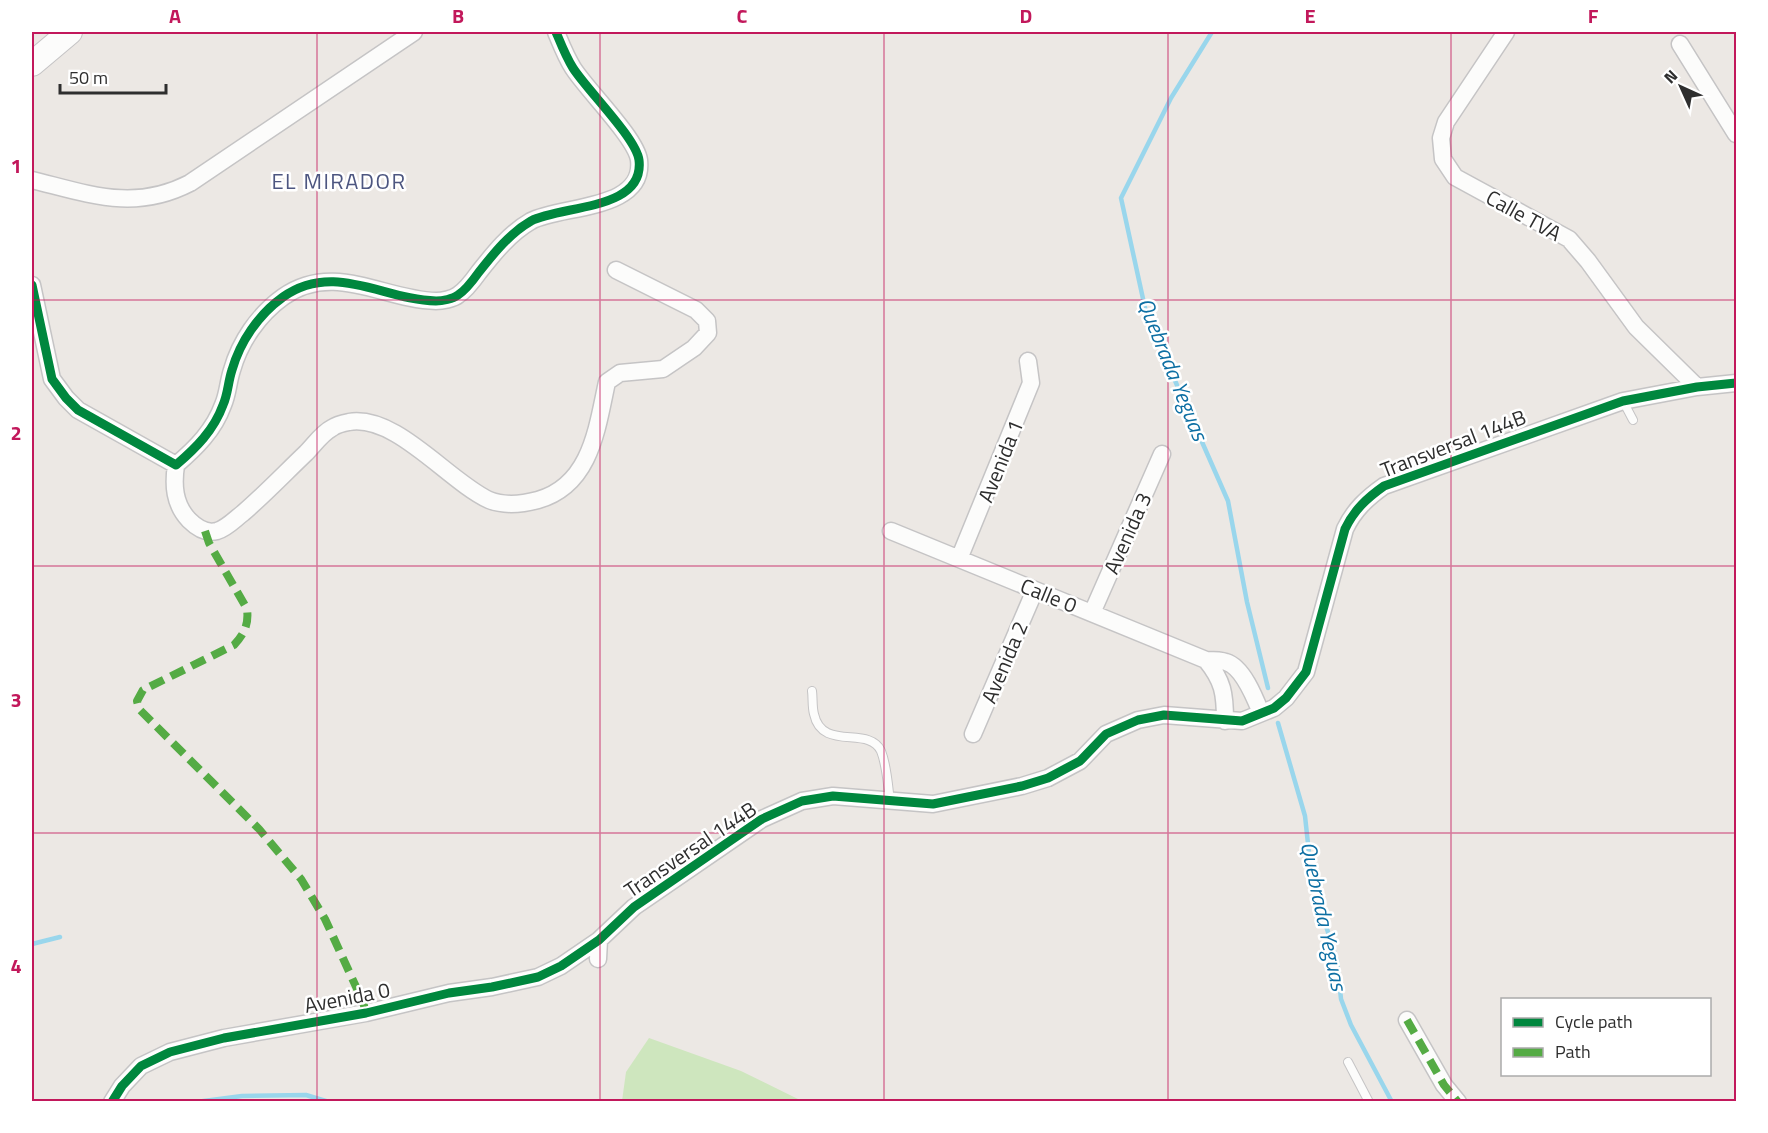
<svg xmlns="http://www.w3.org/2000/svg" width="1768" height="1133" viewBox="0 0 1768 1133" font-family="'Titillium Web',sans-serif">
	<rect width="100%" height="100%" fill="#ece8e4"/>
	<path fill="#cee6be" d="M649 1038 741 1071 802 1101H622L626 1072Z"/>
	<g fill="none" stroke-linecap="round" stroke-linejoin="round">
		<path stroke="#99d6ec" stroke-width="4.5" d="M1212 32 1171 98 1121 198 1147 317 1228 501 1247 602 1268 688
			M1278 723 1305 816 1312 881 1337 961 1341 999 1351 1025 1392 1102
			M32 944 60 937
			M196 1102 242 1096 306 1095 329 1102"/>
		<defs>
			<path id="service" d="M1623 401 1633 420
				M812 691C813 698 812 707 814 714 822 752 869 725 881 751 887 766 888 786 890 802
				M1348 1062 1369 1102"/>
			<path id="minor" d="M1506 32 1446 122 1441 138 1443 159 1455 177 1569 239 1588 261 1636 327 1697 387
				M1680 44 1736 134
				M32 180C89 194 134 212 190 183L414 32
				M32 285 52 379 66 398 78 410 176 465C196 448 214 430 223 405 228 394 228 382 232 370 240 342 258 315 283 297 334 261 384 300 436 301 442 301 453 299 458 295 466 290 474 279 479 272 494 253 510 233 531 221 561 205 645 211 639 160 636 138 587 90 573 68 566 57 561 44 556 32
				M176 465C173 485 174 504 189 520 196 527 206 534 217 531 227 528 235 519 243 513 265 494 285 473 306 453 314 445 322 433 332 428 336 425 344 423 349 422 396 414 448 481 489 500 504 506 523 504 538 500 591 485 597 428 607 382L620 373 663 369 694 348 708 333 707 321 696 310 616 270
				M891 531 1206 660C1212 660 1220 660 1226 662 1243 667 1255 698 1261 713
				M959 559 1031 383 1028 361
				M1092 613 1162 454
				M1206 660C1223 681 1225 693 1225 721
				M973 734 1035 590
				M598 959 599 940
				M1407 1020 1444 1085 1458 1102
				M112 1102 122 1086 141 1066 170 1052 224 1038 366 1013 449 993 492 987 538 977 561 966 599 940 634 907 762 819 802 801 833 796 933 804 1022 786 1048 778 1080 761 1106 734 1138 720 1164 715 1242 721 1274 708 1286 698 1306 672 1345 529C1354 510 1367 498 1384 486L1623 401 1697 387 1736 383"/>
			<path id="secondary" d="M32 64 70 32"/>
		</defs>
		<use href="#service" stroke="#c5c4c5" stroke-width="10"/>
		<use href="#minor" stroke="#c5c4c5" stroke-width="19"/>
		<use href="#secondary" stroke="#c5c4c5" stroke-width="26"/>
		<use href="#service" stroke="#fcfcfb" stroke-width="8"/>
		<use href="#minor" stroke="#fcfcfb" stroke-width="16"/>
		<use href="#secondary" stroke="#fcfcfb" stroke-width="24"/>
		<path stroke="#54ab44" stroke-width="8" stroke-dasharray="15 8" stroke-linecap="butt" d="M205 531 209 543 247 609C249 625 244 634 234 645L143 690 137 701 139 709 259 829 301 879 325 919 363 1002 366 1013
			M1407 1020 1444 1085 1458 1102"/>
		<defs>
			<path id="cycleway" d="M32 285 52 379 66 398 78 410 176 465C196 448 214 430 223 405 228 394 228 382 232 370 240 342 258 315 283 297 334 261 384 300 436 301 442 301 453 299 458 295 466 290 474 279 479 272 494 253 510 233 531 221 561 205 645 211 639 160 636 138 587 90 573 68 566 57 561 44 556 32
				M112 1102 122 1086 141 1066 170 1052 224 1038 366 1013 449 993 492 987 538 977 561 966 599 940 634 907 762 819 802 801 833 796 933 804 1022 786 1048 778 1080 761 1106 734 1138 720 1164 715 1242 721 1274 708 1286 698 1306 672 1345 529C1354 510 1367 498 1384 486L1623 401 1697 387 1736 383"/>
		</defs>
		<use href="#cycleway" stroke="#fff" stroke-width="13"/>
		<use href="#cycleway" stroke="#00873e" stroke-width="9"/>
	</g>
	<path fill="none" stroke="#c2185b" stroke-width="1.5" stroke-opacity="0.55" d="M317 32V1102M600 32V1102M884 32V1102M1168 32V1102M1451 32V1102M32 300H1736M32 566H1736M32 833H1736"/>
	<g text-anchor="middle" dominant-baseline="central" stroke-width="5" stroke-linejoin="round" paint-order="stroke">
		<g font-size="21" fill="#2e2e2e" stroke="#fff">
			<text transform="translate(1524 215) rotate(29)">Calle TVA</text>
			<text transform="translate(1453 443) rotate(-21)">Transversal 144B</text>
			<text transform="translate(1000 461) rotate(-68)">Avenida 1</text>
			<text transform="translate(1127 533) rotate(-66)">Avenida 3</text>
			<text transform="translate(1049 595) rotate(22)">Calle 0</text>
			<text transform="translate(1004 662) rotate(-67)">Avenida 2</text>
			<text transform="translate(690 849) rotate(-34)">Transversal 144B</text>
			<text transform="translate(347 997) rotate(-11)">Avenida 0</text>
		</g>
		<g font-size="22" letter-spacing="1.5" fill="#4d5680" stroke="#fff">
			<text x="339" y="181">EL MIRADOR</text>
		</g>
		<g font-size="22" font-style="italic" fill="#0d6fa3" stroke="#fff">
			<text transform="translate(1173 369) rotate(68)">Quebrada Yeguas</text>
			<text transform="translate(1324 916) rotate(78)">Quebrada Yeguas</text>
		</g>
	</g>
	<rect width="1768" height="1133" fill="none" stroke="#ffffff" stroke-width="66"/>
	<rect x="1501" y="998" width="210" height="78" fill="#ffffff" stroke="#ababab" stroke-width="1.5"/>
	<rect x="1513" y="1018" width="30" height="9" fill="#00873e" stroke="#ababab" stroke-width="1.5"/>
	<text x="1555" y="1028" font-size="18" fill="#2e2e2e">Cycle path</text>
	<rect x="1513" y="1048" width="30" height="9" fill="#54ab44" stroke="#ababab" stroke-width="1.5"/>
	<text x="1555" y="1058" font-size="18" fill="#2e2e2e">Path</text>
	<g transform="translate(1681 87) rotate(315)" stroke="#ffffff" stroke-width="4.5" paint-order="stroke">
	<path d="M0-4.5L10 22L0 15L-10 22Z" fill="#2e2e2e"/>
	<text y="-9" font-size="16" font-weight="bold" text-anchor="middle" fill="#2e2e2e">N</text>
	</g>
	<path d="M60 84v9h106v-9" fill="none" stroke="#2e2e2e" stroke-width="3"/>
	<text x="69" y="84" font-size="18" fill="#2e2e2e" stroke="#ffffff" stroke-width="4.5" paint-order="stroke">50 m</text>
	<rect x="33" y="33" width="1702" height="1067" fill="none" stroke="#c2185b" stroke-width="2"/>
	<g font-size="20" text-anchor="middle" font-weight="bold" fill="#c2185b">
		<text x="175" y="23">A</text>
		<text x="458" y="23">B</text>
		<text x="742" y="23">C</text>
		<text x="1026" y="23">D</text>
		<text x="1310" y="23">E</text>
		<text x="1593" y="23">F</text>
		<text x="16" y="173">1</text>
		<text x="16" y="440">2</text>
		<text x="16" y="707">3</text>
		<text x="16" y="973">4</text>
	</g>
</svg>
